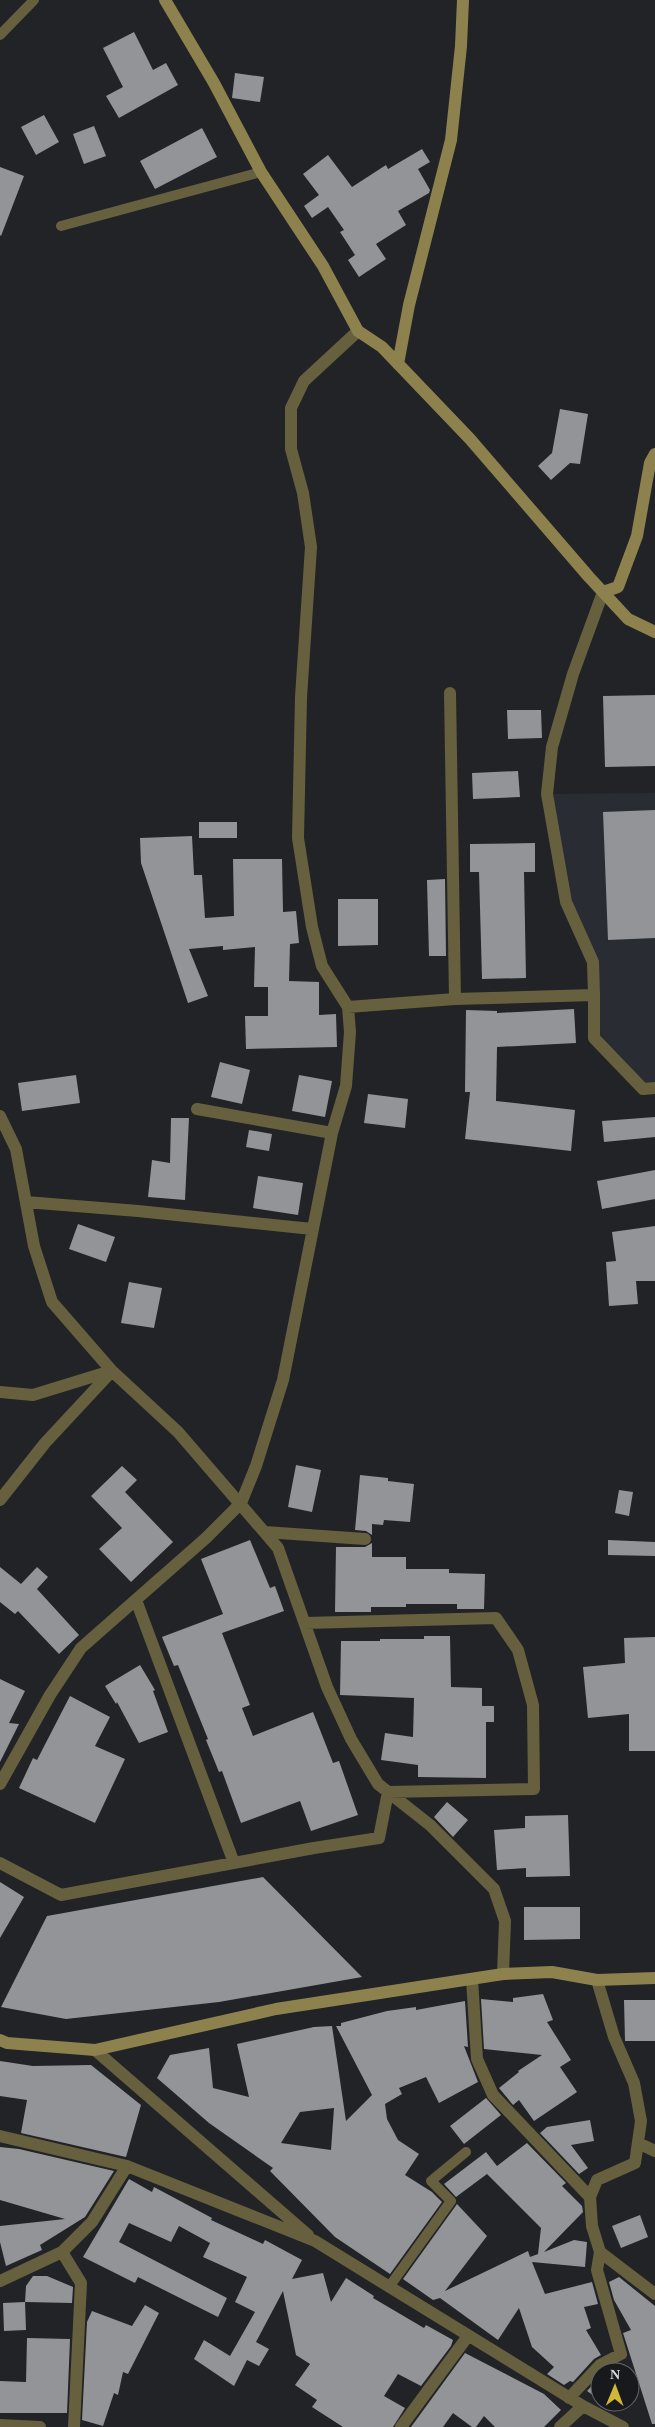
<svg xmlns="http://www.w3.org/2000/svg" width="655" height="2427" viewBox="0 0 655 2427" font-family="'Times New Roman',serif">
	<rect width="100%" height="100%" fill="#212326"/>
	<path fill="#292c33" d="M655 793V1088L643 1089 594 1038 593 962 566 902 547 794Z"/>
	<path fill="#929498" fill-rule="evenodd" d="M134 32 153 70 166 63 178 85 119 118 106 96 123 87 103 48Z
		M235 73 264 77 260 102 232 98Z
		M44 115 59 142 36 155 21 127Z
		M94 126 106 156 84 164 73 134Z
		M202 128 217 157 155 189 140 161Z
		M422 149 430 162 418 169 430 190 429 193 398 211 406 225 376 244 386 259 359 277 348 260 355 255 340 232 344 230 328 207 312 218 304 206 319 195 303 174 328 155 352 187 386 165 388 169Z
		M0 167 24 176 1 236 0 235Z
		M560 409 588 414 580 464 570 463 551 480 538 466 552 453Z
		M655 695V766L605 767 603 696Z
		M507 710H541L542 738 508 739Z
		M518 771 520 797 473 799 472 773Z
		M655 810V938L608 940 603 812Z
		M199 822H237V838H199Z
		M192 836 194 875H202L205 918 234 916 233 859H282L283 912 296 911 299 943 290 944 289 981 319 982V1015L336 1014 337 1047 246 1049 245 1016H268V987H254L255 947 223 950V946L189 949 208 996 188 1003 141 863 140 838Z
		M535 843V872H524L526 978 482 979 479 872H470V844Z
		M445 879 446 956H429L427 880Z
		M338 899H378V945L338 946Z
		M574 1009 576 1043 497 1047 496 1101 575 1110 571 1151 465 1139 470 1092H465L466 1010 497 1011V1013Z
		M220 1062 250 1070 242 1104 211 1097Z
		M76 1075 80 1103 22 1111 18 1083Z
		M299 1075 332 1081 325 1117 292 1111Z
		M368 1094 408 1099 405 1128 364 1123Z
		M655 1117V1137L604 1142 602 1121Z
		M171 1118H189L185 1200 148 1197 152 1160 170 1163Z
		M249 1130 272 1134 269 1151 246 1147Z
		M655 1170V1199L602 1209 597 1181Z
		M258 1176 303 1183 298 1215 253 1208Z
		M78 1224 115 1237 106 1262 69 1249Z
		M655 1226V1281H636L638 1304 609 1306 606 1262 616 1261 612 1232Z
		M129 1282 162 1288 154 1328 121 1323Z
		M296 1465 321 1470 312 1512 288 1507Z
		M122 1466 137 1480 125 1492 173 1542 131 1582 99 1549 122 1528 91 1496Z
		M360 1475 388 1478V1481L414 1484 410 1522 384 1520 383 1525 372 1524V1535L366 1531 355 1530Z
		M619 1490 633 1492 629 1516 615 1513Z
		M250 1540 270 1588 275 1586 284 1611 222 1633 250 1705 242 1708 253 1736 313 1712 333 1763 339 1761 358 1815 311 1831 300 1801 241 1823 222 1771 219 1772 206 1740 208 1739 178 1665 174 1666 162 1637 223 1614 201 1559Z
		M608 1540 655 1542V1556L608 1555Z
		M372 1543V1557H406V1569H449V1573L485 1574 484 1609H457V1604H406V1607H371V1612H335L336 1547H365Z
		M0 1567 21 1584 37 1567 48 1577 37 1589 79 1635 59 1654 18 1611 15 1614 0 1602Z
		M424 1636H450L451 1687 482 1688V1706H494V1722H486V1778L418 1777V1765L381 1760 385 1733 413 1737 414 1698 340 1695 341 1641H380V1639H424Z
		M655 1637V1751H629V1714L588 1718 583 1667 625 1663 624 1638Z
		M140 1665 155 1690 153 1691 168 1732 139 1743 117 1702 116 1704 105 1686Z
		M0 1679 25 1691 9 1723 19 1724 0 1762Z
		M70 1696 110 1717 95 1746 125 1759 95 1823 19 1788 33 1758 37 1760Z
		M447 1802 468 1820 453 1837 434 1817Z
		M568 1815 570 1876 526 1877V1868L497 1870 494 1830 525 1828V1816Z
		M263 1877 362 1977 219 2002 66 2019 1 2007 47 1916Z
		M0 1882 24 1897 0 1938Z
		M524 1907H580V1939L524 1940Z
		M543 1994 553 2020 547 2022 571 2060 560 2067 577 2092 534 2121 519 2100 513 2105 499 2088 519 2072 518 2071 542 2055 484 2049 481 1999 513 2002V1998Z
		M624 2000H655V2041H625Z
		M465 2001 468 2047 464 2046 478 2082 439 2103 426 2077 399 2088 402 2094 385 2104 387 2119 398 2140 419 2154 405 2175 432 2192 442 2202 390 2274 335 2237 270 2171 273 2168 209 2123 157 2078 170 2055 209 2048 213 2088 249 2097 237 2044 314 2027 332 2026 346 2121 372 2095 336 2026H341V2023L387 2011 416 2007V2010ZM334 2108 331 2150 281 2143 300 2112Z
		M0 2061 33 2066 91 2065 141 2105 126 2157 21 2133 27 2100 0 2096Z
		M486 2098 501 2115 464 2144 450 2126Z
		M590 2120 594 2141 571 2145 588 2168 579 2174 540 2133 547 2127Z
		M527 2143 566 2183 562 2186 582 2206 583 2212 544 2252 574 2240 587 2242 585 2267 532 2262 545 2294 592 2282 598 2304 584 2307 591 2328 586 2330 601 2355 594 2359 573 2382 570 2381 564 2385 547 2374 554 2367 532 2347 519 2308 498 2340 440 2298 433 2300 403 2279 457 2204 487 2236 445 2291 528 2251 530 2257 538 2254 541 2228 487 2174 456 2197 444 2184 486 2152 497 2166Z
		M0 2147 19 2149 114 2171 85 2217 40 2245 42 2250 6 2266 0 2242V2226L65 2219 0 2200Z
		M129 2179 152 2192 154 2187 212 2218 211 2220 263 2244 265 2240 302 2260 292 2279 323 2273 331 2302 346 2278 374 2296 373 2298 424 2328 426 2325 453 2340 451 2346 421 2386 398 2374 384 2396 405 2408 393 2427H343L312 2407 317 2400 295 2385 310 2364 296 2355 283 2291 256 2342 269 2349 259 2366 247 2360 234 2386 194 2359 204 2340 230 2356 255 2312 235 2302 247 2277 203 2257 210 2243 179 2226 171 2242 129 2223 119 2242 227 2298 218 2317 138 2277 135 2283 83 2257Z
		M640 2215 648 2237 621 2248 612 2226Z
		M33 2276H47L73 2287 72 2303 25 2302 26 2286Z
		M619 2277 655 2306V2424H652L623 2333 631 2330 614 2300 609 2282Z
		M25 2302 26 2330 4 2331 3 2303Z
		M145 2305 159 2313 128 2374 123 2372 118 2395 114 2393 103 2426 82 2420 87 2322 92 2311 132 2326Z
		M27 2338 70 2339 67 2413H0V2381L26 2382Z
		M465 2353 544 2394 561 2410 544 2427H495L484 2416 476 2427H472L453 2413 443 2427H411Z
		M600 2377V2400L587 2391Z"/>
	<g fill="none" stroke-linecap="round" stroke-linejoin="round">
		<path stroke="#66603f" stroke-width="10" d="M0 35 34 0
			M61 226 261 172
			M389 2287 451 2201 431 2181 466 2152"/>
		<path stroke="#66603f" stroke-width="12" d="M450 693 455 999
			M594 995 593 962 566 902 547 794 552 747 573 674 603 592
			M348 1007 455 999 594 995V1038L643 1089 655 1088
			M197 1109 332 1133
			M0 1116 16 1149 34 1246 52 1302 112 1371 178 1432 278 1548 327 1687 351 1739 378 1784 430 1825 494 1889 505 1921 503 1974
			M26 1202 138 1211 312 1229
			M0 1392 33 1395 111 1371
			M0 1500 45 1443 112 1371
			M265 1532 365 1539
			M136 1600 234 1863
			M0 1784 50 1695 81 1648 206 1538 241 1503 256 1466 283 1380 332 1133 346 1086 350 1032 348 1007 322 966 312 927 298 838 301 697 311 547 303 493 291 449V408L304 381 358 331
			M0 1863 61 1895 314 1848 379 1838 388 1792 534 1789 533 1705 518 1650 496 1618 305 1623
			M472 1979 477 2059 493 2095 590 2197
			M95 2050 308 2235
			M0 2136 127 2166 315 2241 583 2406 623 2427
			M638 2143 655 2151
			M62 2252 81 2283 74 2427
			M600 2252 655 2294
			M0 2281 62 2252 92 2222 127 2166
			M569 2398 600 2365 621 2354 597 2270 600 2252 592 2226 590 2197 597 2180 635 2163 641 2121 634 2083 614 2037 597 1980
			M0 2425 40 2427
			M401 2427 468 2336
			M560 2427 583 2406"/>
		<path stroke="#8d824d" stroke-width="12" d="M165 0 214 83 261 172 323 266 358 331 382 347 470 439 589 577 628 619 655 632
			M398 364 409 305 451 140 461 46 463 0
			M603 592 618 587 637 536 650 463 655 454
			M0 2040 7 2043 95 2050 276 2009 503 1974 552 1972 597 1980 655 1978"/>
	</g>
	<g transform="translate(615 2387) rotate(1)"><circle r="24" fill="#18191c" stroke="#646568"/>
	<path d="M0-4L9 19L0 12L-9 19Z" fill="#d0b736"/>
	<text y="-8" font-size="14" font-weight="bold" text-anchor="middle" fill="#d6d7d9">N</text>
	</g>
</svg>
